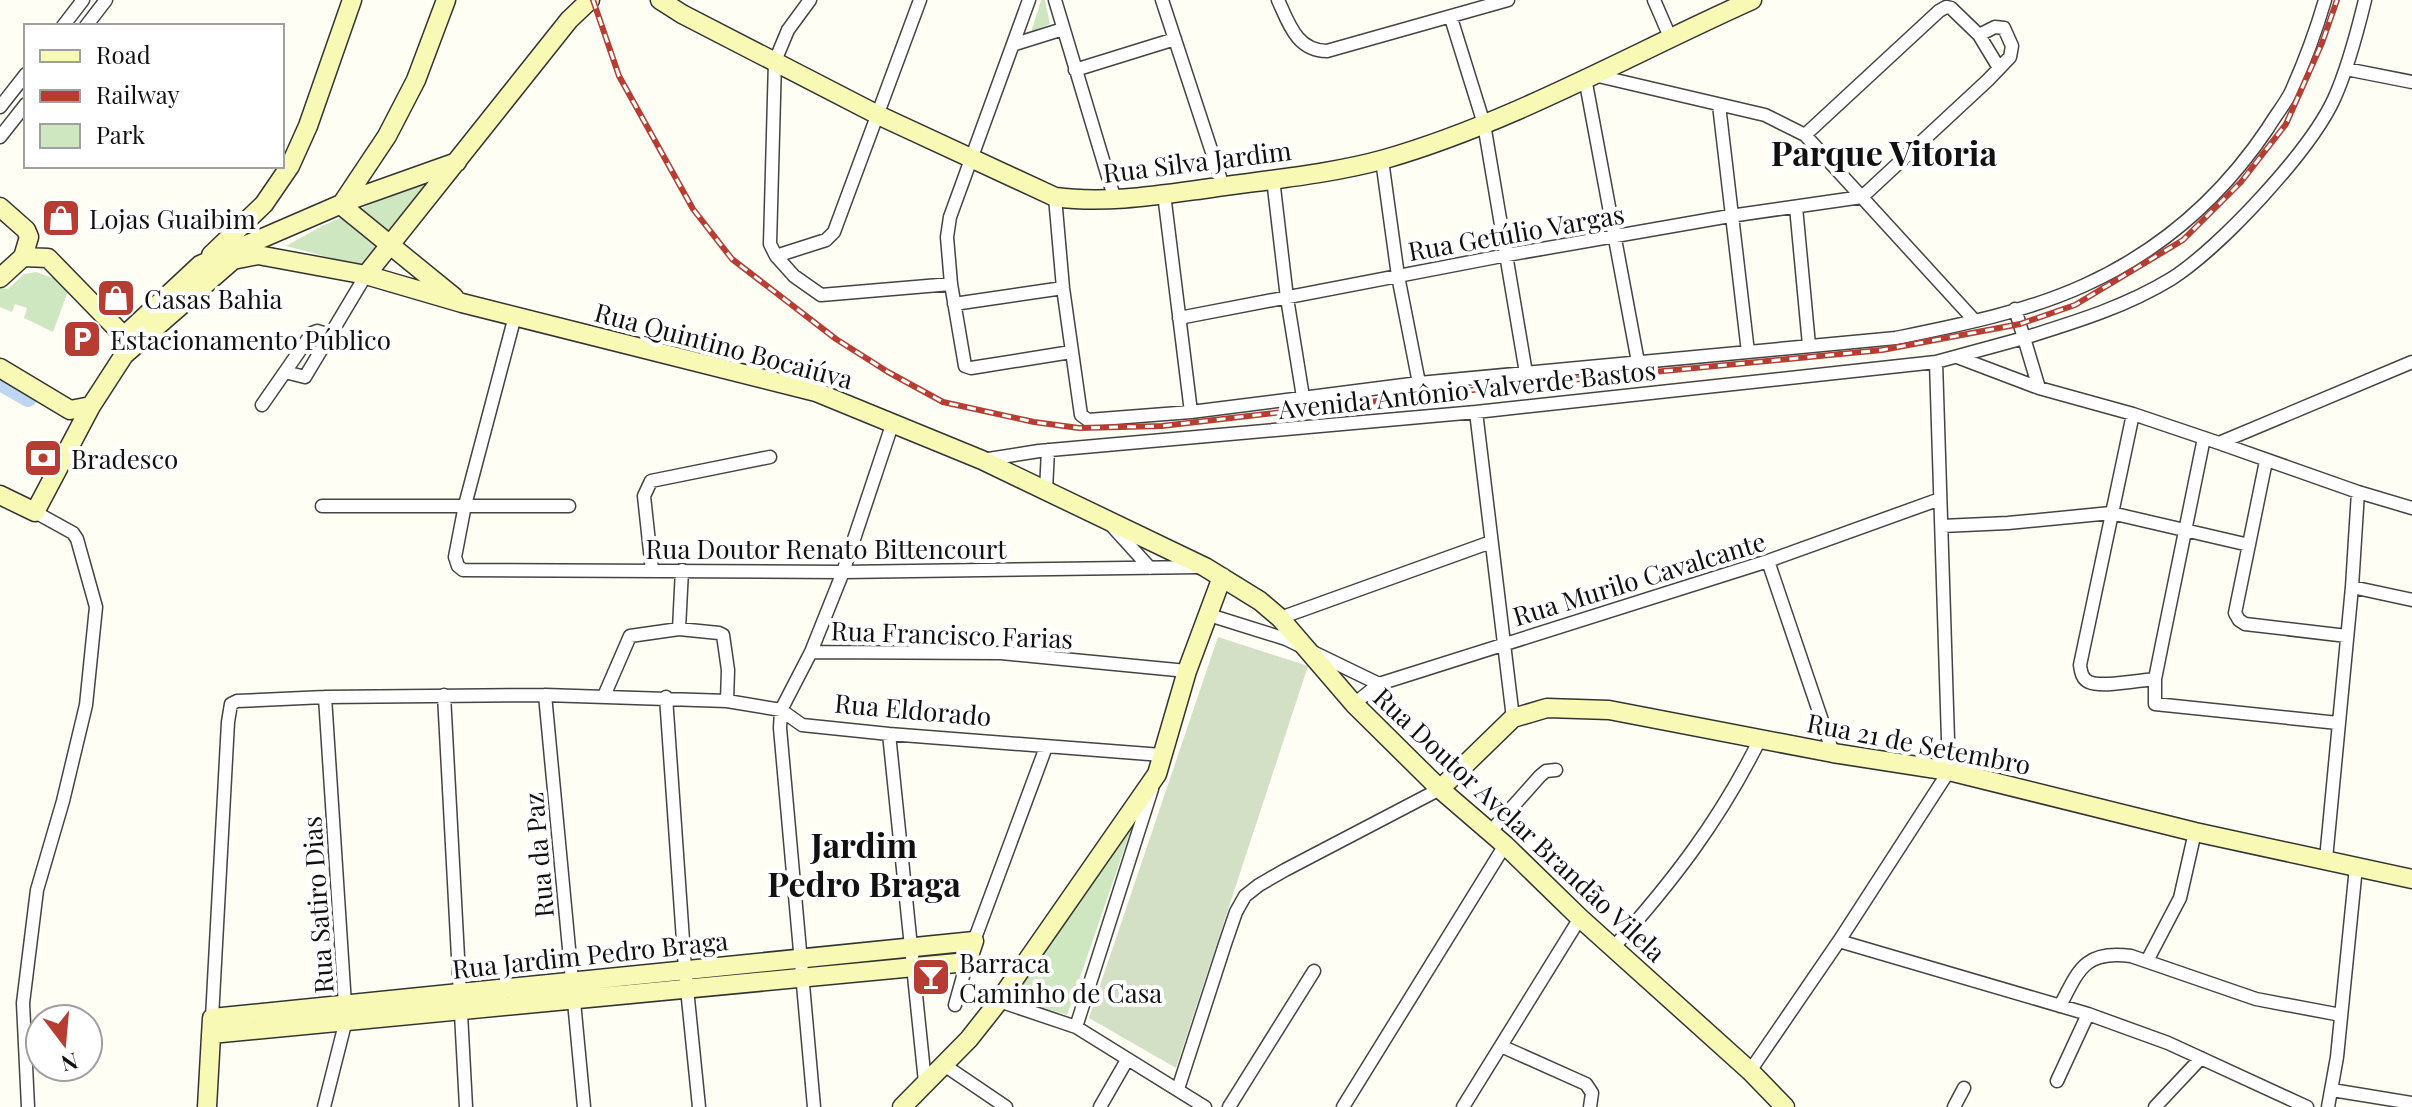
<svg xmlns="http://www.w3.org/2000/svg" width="2412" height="1107" viewBox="0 0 2412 1107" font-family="'Playfair Display',serif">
	<rect width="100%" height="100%" fill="#fefef5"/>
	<path fill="#cfe7c0" d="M1041 0H1045L1050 24 1031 32Z
		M423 181 429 184 430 187 361 266 286 246 322 226Z
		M36 272 59 280 68 291 53 332 24 318 27 308 15 304 12 312 0 307V288L8 289 24 274Z
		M1137 812 1067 1015 1007 997Z"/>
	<path fill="#d4e0c6" d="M1218 637 1308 666 1176 1068 1089 1018Z"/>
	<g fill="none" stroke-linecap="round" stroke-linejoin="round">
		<path stroke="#bdd7f2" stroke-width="18" d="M0 382 28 398"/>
		<defs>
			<path id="street" d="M810 0 788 30 775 61 770 244 776 256 794 276 821 295 951 284
				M1029 0 950 217 947 237 951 284 965 366 971 368 1071 352
				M1055 0 1115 200
				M1162 0 1223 186
				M1278 0C1289 24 1297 51 1327 51L1508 0
				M1654 0 1670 37
				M1451 18 1484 124 1526 373
				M63 26 83 0
				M86 26 106 0
				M1979 35 1999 68
				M1015 44 1063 29
				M2346 69 2412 82
				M1075 70 1175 39
				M1594 75 1765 115 1805 135 1975 321
				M1585 78 1638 362
				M1719 105 1748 352
				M0 107 26 74
				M0 137 26 104
				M1382 160 1398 276 1419 383
				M1273 179 1287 298 1303 397
				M1164 194 1191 412
				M1055 197 1063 288 1081 415 1088 420 1191 412 1419 383 1896 338C1960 325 2026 312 2085 285 2162 250 2221 198 2268 128 2275 116 2285 104 2291 92 2304 63 2316 31 2325 0
				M1796 207 1809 345
				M776 256 826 240 834 232 920 0
				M954 304 1063 288
				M515 316 465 505 455 557 458 566 463 570 843 572 1199 567
				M1179 318 1507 255 1730 216 1862 197 1988 80 2010 57 2012 46 2004 28 1995 27 1979 35 1951 8 1946 7 1939 11 1805 135
				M1957 357 2039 388 2133 414 2219 443 2412 362
				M285 372 305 377 366 275
				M2039 388 2024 338C2075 322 2125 307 2171 279 2220 248 2310 151 2334 99 2348 68 2357 33 2365 0
				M262 405 312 333 317 331 330 335
				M1476 412 1513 718
				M2133 414 2080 665C2081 672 2082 679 2089 682 2102 688 2140 680 2155 679
				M2204 438 2162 644 2155 679V704L2338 723
				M2219 443 2358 492 2412 508
				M982 460 1039 451 1476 412 1936 362 2024 338 2015 309
				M2266 461 2235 613 2239 620 2245 624 2347 636
				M1046 490 1048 450
				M322 506H569
				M1111 525 1150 568
				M1942 526 2008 523 2111 513 2249 545
				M1768 561 1833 753
				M652 570 644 496 651 481 770 457
				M2352 587 2412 600
				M1206 614 1286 639 1379 684
				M1280 618 1491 542
				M679 629 682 570
				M811 652 1001 653 1187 671
				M444 695 466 1107
				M545 695 584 1107
				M604 696 630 636 679 629 719 633 723 635 728 670 727 701
				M666 697 685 969 699 1107
				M1354 704 1379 684 1768 561 1940 499
				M889 734 925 1082
				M1490 832 1540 776 1546 771 1556 770
				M2326 859 2352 587 2358 492
				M974 941 1046 747
				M1839 941 2088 1014 2168 1043 2307 1107
				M1613 948C1673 881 1720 820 1760 739
				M2147 961 2180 898 2195 832
				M999 1001 1076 1027 1205 1107
				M955 1005 967 962
				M2060 1006C2079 969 2085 950 2131 956L2256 999 2341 1015
				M212 1018 228 722 231 704 237 701 325 697 545 695 727 701 781 710 802 725 889 734 1162 755
				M1076 1027 1152 789
				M1501 1046 1586 1084 1592 1093 1590 1107
				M944 1065 1006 1107
				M1750 1071 1839 941 1949 771 1936 362
				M2057 1081 2088 1014
				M1178 1089 1225 944 1236 912 1245 896 1259 885 1285 870 1440 789
				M2332 1090 2412 1103
				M28 1107 23 1003 37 890 63 801 86 705 96 607 77 539 73 533 35 512
				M324 1107 346 1020 325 697
				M814 1107 780 728 781 710 811 652 843 572 893 422
				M1100 1107 1127 1060
				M1229 1107 1314 971
				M1343 1107 1505 845
				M1463 1107 1580 918
				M1954 1107 1964 1088
				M2155 1107 2201 1058
				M2328 1107 2337 1057 2356 867"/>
			<path id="secondary" d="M446 0 416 80 387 136 341 205 454 297
				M660 0 682 14 878 115 1055 197C1107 204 1159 195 1211 188 1266 180 1332 174 1385 159 1513 122 1631 54 1752 0
				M0 207 26 230 29 237 23 257
				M211 255 264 204 290 166 308 126 352 0
				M366 275 569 20 590 0
				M0 278 23 257 48 258 124 336
				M124 336 200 265 353 199 457 162
				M0 368 70 410 91 406
				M0 495 35 512 91 406 124 355 233 260 258 255 366 275 462 303 816 392 982 460 1205 567 1260 601 1280 618 1354 704 1440 789 1505 845 1580 918 1750 1071 1785 1107
				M1440 789 1513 718 1547 708 1609 710 1833 753 1949 771 2195 832 2412 879
				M207 1107 212 1018 974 941 967 962 211 1034
				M902 1107 969 1039 999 1001 1157 774 1187 671 1222 577"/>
		</defs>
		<use href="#street" stroke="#444" stroke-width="15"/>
		<use href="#secondary" stroke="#333" stroke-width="21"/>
		<use href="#street" stroke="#fff" stroke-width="12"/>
		<use href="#secondary" stroke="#f8f9b5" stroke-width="18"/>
		<defs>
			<path id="rail" d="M593 0 619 76 693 209 732 259 836 339 888 372 943 402 1034 422 1079 428 1162 426 1498 387 1882 350 2020 324 2075 305 2183 240 2241 182 2286 124 2322 43 2337 0"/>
		</defs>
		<use href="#rail" stroke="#b73d32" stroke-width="6"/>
		<use href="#rail" stroke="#fff" stroke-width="3" stroke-dasharray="9" stroke-linecap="butt"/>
	</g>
	<defs>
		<symbol id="shop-square" viewBox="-11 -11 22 22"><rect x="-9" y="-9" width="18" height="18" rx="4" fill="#b73d32" stroke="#fff"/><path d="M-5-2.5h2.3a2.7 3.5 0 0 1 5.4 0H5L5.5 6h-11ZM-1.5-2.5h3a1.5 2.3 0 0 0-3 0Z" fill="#fff"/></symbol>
		<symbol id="parking-square" viewBox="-11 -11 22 22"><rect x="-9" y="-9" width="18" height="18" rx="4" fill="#b73d32" stroke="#fff"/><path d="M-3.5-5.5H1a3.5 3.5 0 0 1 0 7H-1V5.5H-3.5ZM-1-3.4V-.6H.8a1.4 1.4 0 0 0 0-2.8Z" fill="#fff"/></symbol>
		<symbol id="bank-square" viewBox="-11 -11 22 22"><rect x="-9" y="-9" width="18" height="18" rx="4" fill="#b73d32" stroke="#fff"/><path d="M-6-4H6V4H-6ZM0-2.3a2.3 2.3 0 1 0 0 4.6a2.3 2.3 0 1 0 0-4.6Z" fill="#fff"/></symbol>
		<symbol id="bar-square" viewBox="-11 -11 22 22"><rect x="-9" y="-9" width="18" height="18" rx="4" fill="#b73d32" stroke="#fff"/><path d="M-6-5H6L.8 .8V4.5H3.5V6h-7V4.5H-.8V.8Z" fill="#fff"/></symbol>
	</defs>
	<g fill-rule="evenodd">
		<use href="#shop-square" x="39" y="196" width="44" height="44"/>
		<use href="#shop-square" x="94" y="276" width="44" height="44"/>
		<use href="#parking-square" x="60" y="317" width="44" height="44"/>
		<use href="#bank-square" x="21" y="436" width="44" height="44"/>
		<use href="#bar-square" x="909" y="955" width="44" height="44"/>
	</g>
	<g text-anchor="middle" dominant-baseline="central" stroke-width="8" stroke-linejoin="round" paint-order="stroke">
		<g font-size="26" fill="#111" stroke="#fff">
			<text transform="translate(1197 161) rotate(-7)">Rua Silva Jardim</text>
			<text transform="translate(1516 232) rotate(-10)">Rua Getúlio Vargas</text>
			<text transform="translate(724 345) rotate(15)">Rua Quintino Bocaiúva</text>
			<text transform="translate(1467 389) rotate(-6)">Avenida Antônio Valverde Bastos</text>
			<text x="826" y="548">Rua Doutor Renato Bittencourt</text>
			<text transform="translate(1639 578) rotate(-17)">Rua Murilo Cavalcante</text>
			<text transform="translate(952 634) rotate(2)">Rua Francisco Farias</text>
			<text transform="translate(913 709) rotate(5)">Rua Eldorado</text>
			<text transform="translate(1919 743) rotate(11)">Rua 21 de Setembro</text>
			<text transform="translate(1520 824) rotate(43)">Rua Doutor Avelar Brandão Vilela</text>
			<text transform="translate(538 855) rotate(-95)">Rua da Paz</text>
			<text transform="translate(317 905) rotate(-94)">Rua Satiro Dias</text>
			<text transform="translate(590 954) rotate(-6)">Rua Jardim Pedro Braga</text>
		</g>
		<g font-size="26" fill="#111" stroke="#fff" text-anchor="start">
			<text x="89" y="218">Lojas Guaibim</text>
			<text x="144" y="298">Casas Bahia</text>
			<text x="110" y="339">Estacionamento Público</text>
			<text x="71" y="458">Bradesco</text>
			<text x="959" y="962">Barraca<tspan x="959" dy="30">Caminho de Casa</tspan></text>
		</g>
		<g font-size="34" font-weight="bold" fill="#111" stroke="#fff">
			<text x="1884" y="152">Parque Vitoria</text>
			<text x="864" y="844">Jardim<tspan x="864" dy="39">Pedro Braga</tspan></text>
		</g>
	</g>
	<rect x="24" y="24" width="260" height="144" fill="#ffffff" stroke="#a0a0a0" stroke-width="2"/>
	<rect x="40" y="50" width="40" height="12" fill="#f8f9b5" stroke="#a0a0a0" stroke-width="2"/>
	<text x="96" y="64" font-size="24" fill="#111111">Road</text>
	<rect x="40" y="90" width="40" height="12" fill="#b73d32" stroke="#a0a0a0" stroke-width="2"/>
	<text x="96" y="104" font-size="24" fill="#111111">Railway</text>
	<rect x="40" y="124" width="40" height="24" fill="#cfe7c0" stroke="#a0a0a0" stroke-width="2"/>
	<text x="96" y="144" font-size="24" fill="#111111">Park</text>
	<g transform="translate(64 1043) rotate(164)"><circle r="38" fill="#ffffff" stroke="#a0a0a0" stroke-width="2"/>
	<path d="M0-6L14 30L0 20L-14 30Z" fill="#b73d32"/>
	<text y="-12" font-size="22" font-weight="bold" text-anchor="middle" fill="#111111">N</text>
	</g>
</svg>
